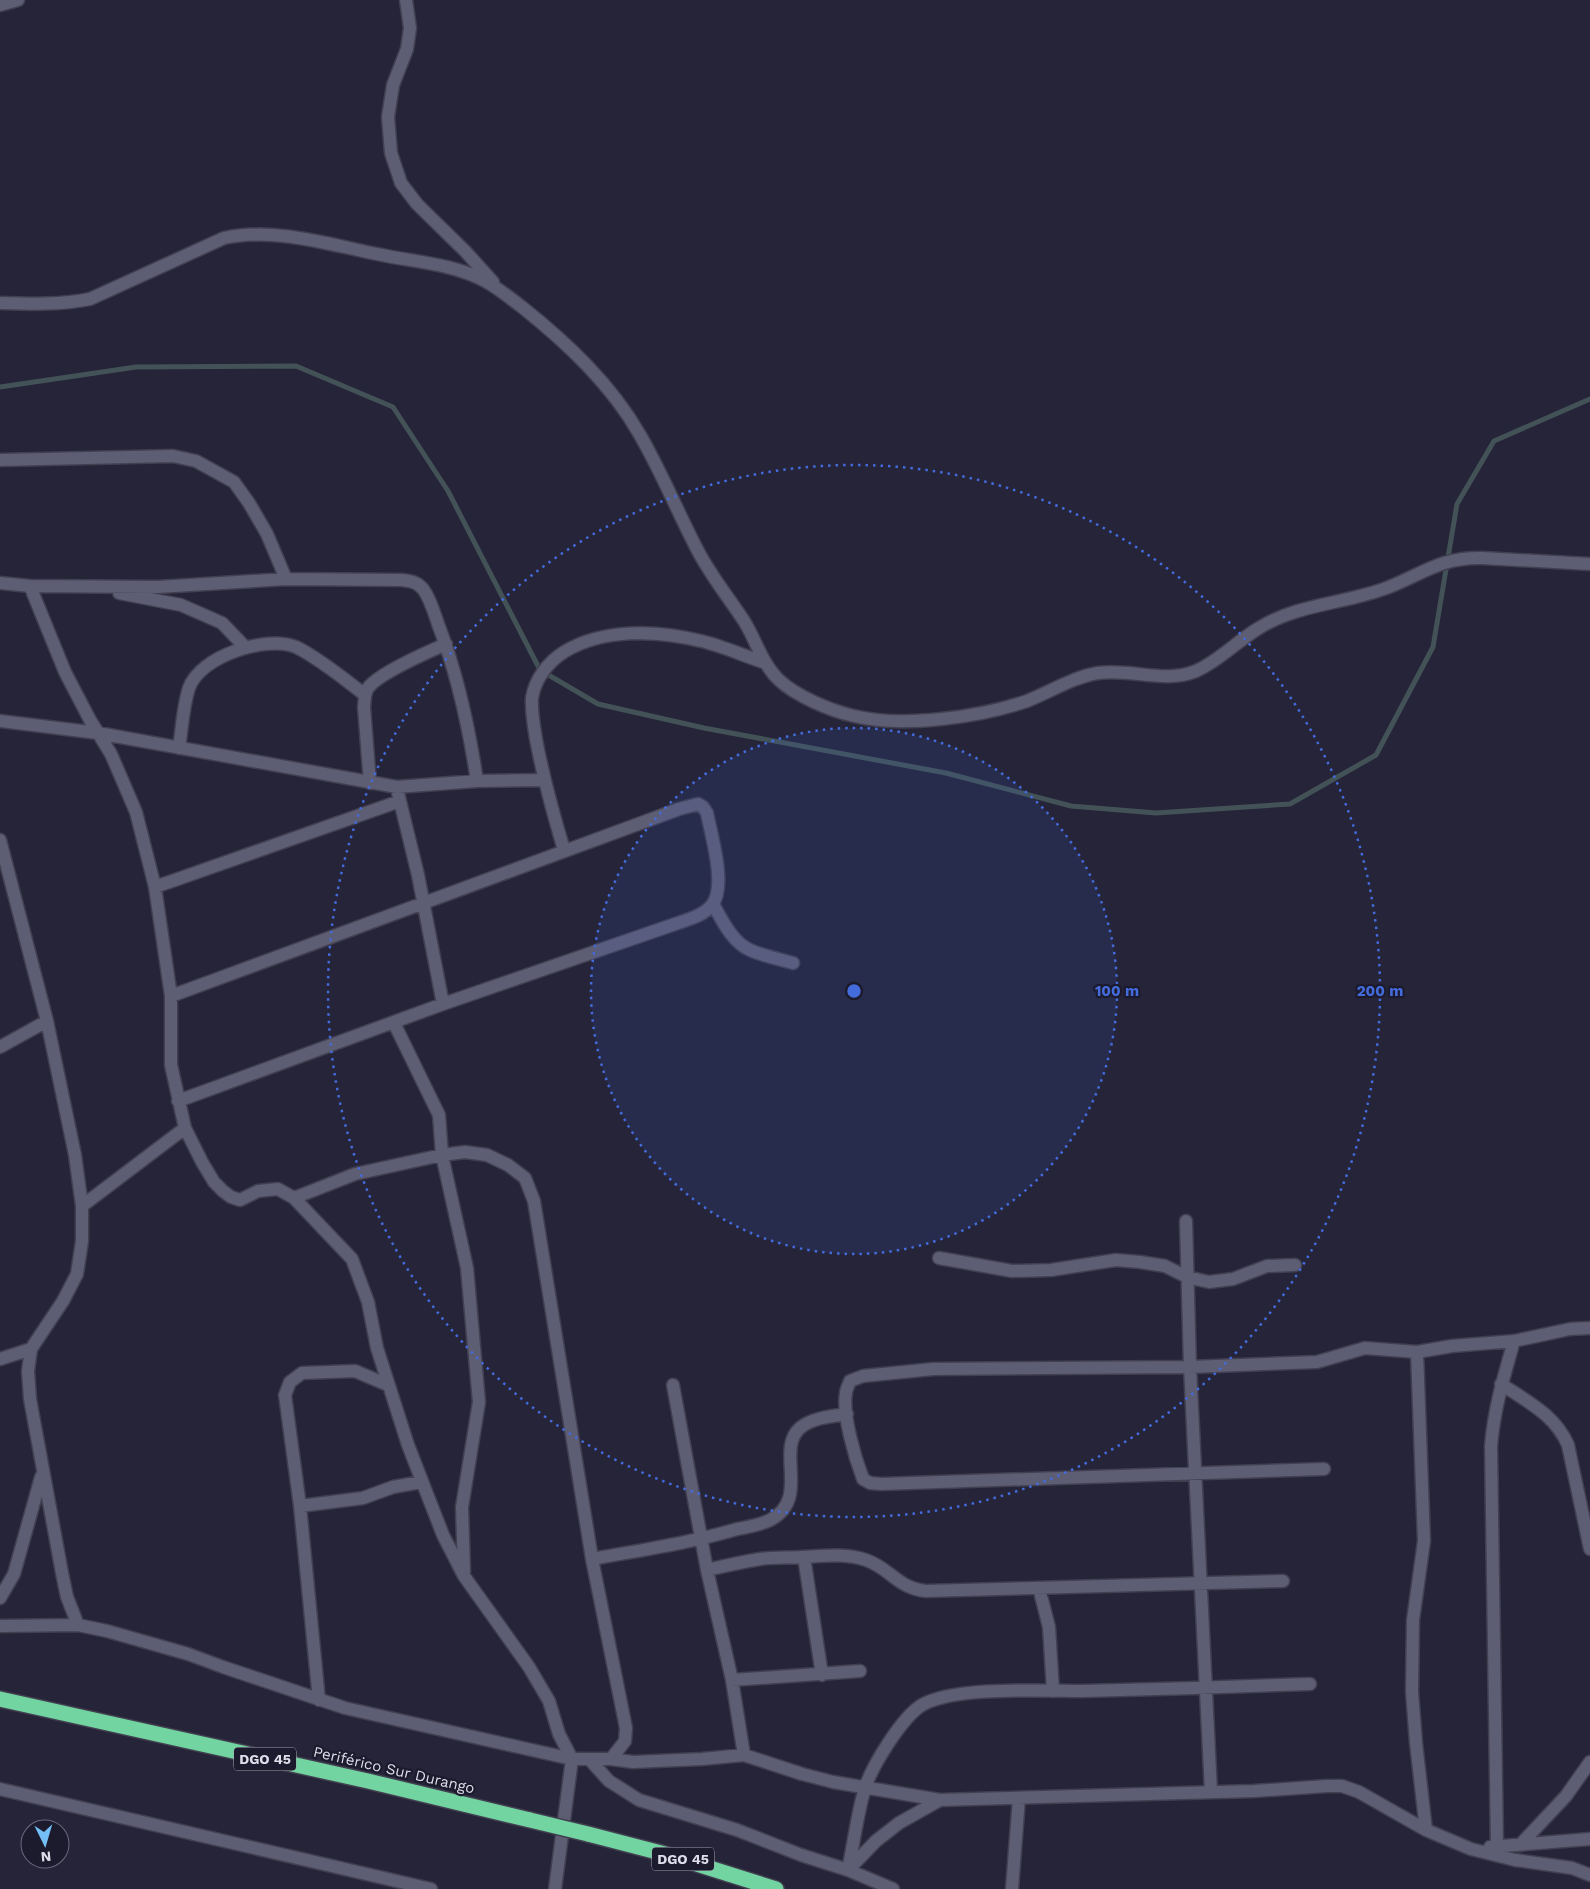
<svg xmlns="http://www.w3.org/2000/svg" width="1590" height="1889" viewBox="0 0 1590 1889" font-family="'Work Sans',sans-serif">
	<rect width="100%" height="100%" fill="#252438"/>
	<g fill="none" stroke-linecap="round" stroke-linejoin="round">
		<path stroke="#435257" stroke-width="5" d="M0 387 136 367 296 366 393 407 448 491 540 670 598 704 704 728 946 773 1071 806 1156 813 1290 804 1376 755 1433 647 1457 504 1494 441 1590 399"/>
		<defs>
			<path id="minor" d="M406 0 410 28 407 49 393 85 388 117 391 153 401 183 417 204 465 251 493 282
				M0 5 18 0
				M0 303C31 304 60 305 90 299L224 238C276 227 330 245 382 255 415 262 454 264 485 281 498 288 510 298 522 307 567 343 611 384 640 435 662 473 678 513 698 551 711 576 729 598 744 621 756 640 762 664 779 680 796 696 831 711 854 716 903 728 980 717 1027 701 1050 692 1073 677 1098 673 1130 668 1165 684 1196 671 1219 661 1237 641 1259 628 1299 603 1346 604 1389 587 1424 573 1442 557 1482 558L1590 564
				M0 460 173 456 196 461 234 482 249 503 267 534 286 579
				M0 583 30 586 158 587 286 579 402 580C411 581 417 582 423 589 430 598 434 612 438 624 458 675 469 728 477 781
				M30 586 65 672 90 720 111 754 136 812 155 887 171 996V1065L185 1128 202 1162 214 1182 223 1191 231 1197 240 1200 258 1191 278 1189 294 1198 352 1259 368 1302 377 1348 408 1445 443 1535 464 1576 529 1667 549 1701 559 1734 572 1759 555 1889
				M119 593 181 605 222 623 246 648
				M0 721 98 733 397 787 477 781 543 780
				M179 748C182 729 183 706 189 688 200 656 266 635 296 647 317 657 346 680 365 695
				M370 783 364 707C365 700 364 694 368 688 379 673 428 652 446 644
				M398 793 418 875 443 1004
				M0 840 47 1021 75 1155 82 1206V1241L77 1274 63 1301 31 1349 28 1371 30 1399 62 1573 67 1597 78 1625
				M564 850C553 813 543 777 536 739 534 727 531 710 532 698 535 679 548 662 564 652 603 628 657 630 701 641 723 646 744 656 766 663
				M155 887 400 801
				M713 904C722 920 732 942 750 950 763 956 779 959 793 963
				M171 996 679 809 698 804 703 807 707 813C711 835 727 886 712 905 704 915 690 919 678 923L443 1004 178 1101
				M394 1023 439 1115 442 1155 467 1268 479 1402 462 1507 464 1572
				M0 1047 47 1021
				M294 1198 355 1174 442 1155 465 1152 487 1155 508 1165 525 1178 534 1201 592 1559 626 1728 625 1741 611 1759
				M82 1206 185 1128
				M1186 1221 1190 1367 1211 1792
				M939 1258 1012 1271 1051 1270 1116 1260 1140 1262 1165 1266 1187 1277 1209 1282 1233 1279 1267 1266 1295 1265
				M1417 1352 1424 1541 1413 1620 1412 1692 1416 1743 1426 1830
				M0 1359 31 1349
				M1501 1384C1528 1402 1555 1415 1568 1445L1590 1549
				M673 1385 707 1570 732 1680 744 1755
				M1324 1469 881 1484 870 1483 863 1479C855 1458 842 1414 846 1393 846 1389 849 1385 850 1381L863 1376 933 1369 1190 1367 1317 1362 1365 1348 1417 1352 1452 1346 1514 1341 1570 1329 1590 1328
				M300 1506 363 1498 393 1487 421 1482
				M804 1557 822 1675
				M592 1559C641 1550 690 1543 737 1529 747 1527 761 1525 770 1520 811 1499 775 1450 800 1428 811 1418 832 1416 847 1414
				M707 1570C724 1566 742 1562 760 1559 773 1557 788 1558 802 1557 823 1556 845 1553 866 1560 890 1568 897 1588 926 1591L1283 1581
				M1039 1588 1049 1627 1053 1691
				M0 1598 14 1574 41 1477
				M0 1626 78 1625 107 1631 188 1654 223 1667 345 1708 572 1759H611L633 1762 702 1759 744 1755 802 1774 833 1782 940 1800 1254 1791 1327 1786H1342L1359 1792 1426 1830 1471 1849 1515 1860 1572 1868 1590 1875
				M732 1680 860 1671
				M319 1700 300 1506 285 1395 290 1382 302 1373 355 1371 388 1385
				M590 1760 609 1781 639 1800 737 1830 801 1855 848 1870 893 1889
				M0 1789 431 1889
				M1520 1845 1566 1796 1590 1762
				M1497 1846 1491 1446C1494 1409 1504 1376 1514 1341
				M1490 1847 1590 1839
				M848 1870C854 1843 857 1814 865 1788 872 1766 902 1717 922 1705 955 1686 1044 1691 1083 1691 1159 1689 1234 1687 1310 1684
				M848 1870 876 1841 899 1823 940 1800
				M1012 1889 1019 1798"/>
			<path id="highway" d="M0 1699 368 1781 530 1820
				M588 1834 665 1854 776 1889"/>
		</defs>
		<use href="#minor" stroke="#413f50" stroke-width="15"/>
		<use href="#highway" stroke="#413f50" stroke-width="18"/>
		<use href="#minor" stroke="#5d5d73" stroke-width="12"/>
		<use href="#highway" stroke="#72d4a0" stroke-width="15"/>
		<defs>
			<path id="highway-bridge" d="M530 1820 588 1834"/>
		</defs>
		<use href="#highway-bridge" stroke="#413f50" stroke-width="18" stroke-linecap="butt"/>
		<use href="#highway-bridge" stroke="#72d4a0" stroke-width="15"/>
	</g>
	<circle cx="854" cy="991" r="263" fill="#446bdc" fill-opacity=".12"/>
	<g fill="none" stroke="#446bdc" stroke-width="2.5" stroke-dasharray="2.5 5">
		<circle cx="854" cy="991" r="263"/>
		<circle cx="854" cy="991" r="526"/>
	</g>
	<g text-anchor="middle" dominant-baseline="central" stroke-width="4.5" stroke-linejoin="round" paint-order="stroke">
		<g fill="#1c1b2e" stroke="#a4a4b2" stroke-width="1">
			<rect x="234" y="1747.5" width="62" height="23" rx="4"/>
			<rect x="652" y="1847.5" width="62" height="23" rx="4"/>
		</g>
		<g font-size="14" font-weight="bold" fill="#dedeeb">
			<text x="265" y="1759">DGO 45</text>
			<text x="683" y="1859">DGO 45</text>
		</g>
		<g font-size="15" fill="#dedeeb" stroke="#1c1b2e">
			<text transform="translate(394 1770) rotate(13)">Periférico Sur Durango</text>
		</g>
	</g>
	<circle cx="854" cy="991" r="8" fill="#446bdc" stroke="#1c1b2e" stroke-width="2.5"/>
	<g font-size="15" text-anchor="middle" font-weight="bold" fill="#446bdc" stroke="#1c1b2e" stroke-width="4.5" stroke-linejoin="round" paint-order="stroke">
		<text x="1117" y="996">100 m</text>
		<text x="1380" y="996">200 m</text>
	</g>
	<g transform="translate(45 1844) rotate(175)"><circle r="24" fill="#1c1b2e" stroke="#6a697a"/>
	<path d="M0-4L9 19L0 12L-9 19Z" fill="#74c0f6"/>
	<text y="-8" font-size="14" font-weight="bold" text-anchor="middle" fill="#dedeeb">N</text>
	</g>
</svg>
